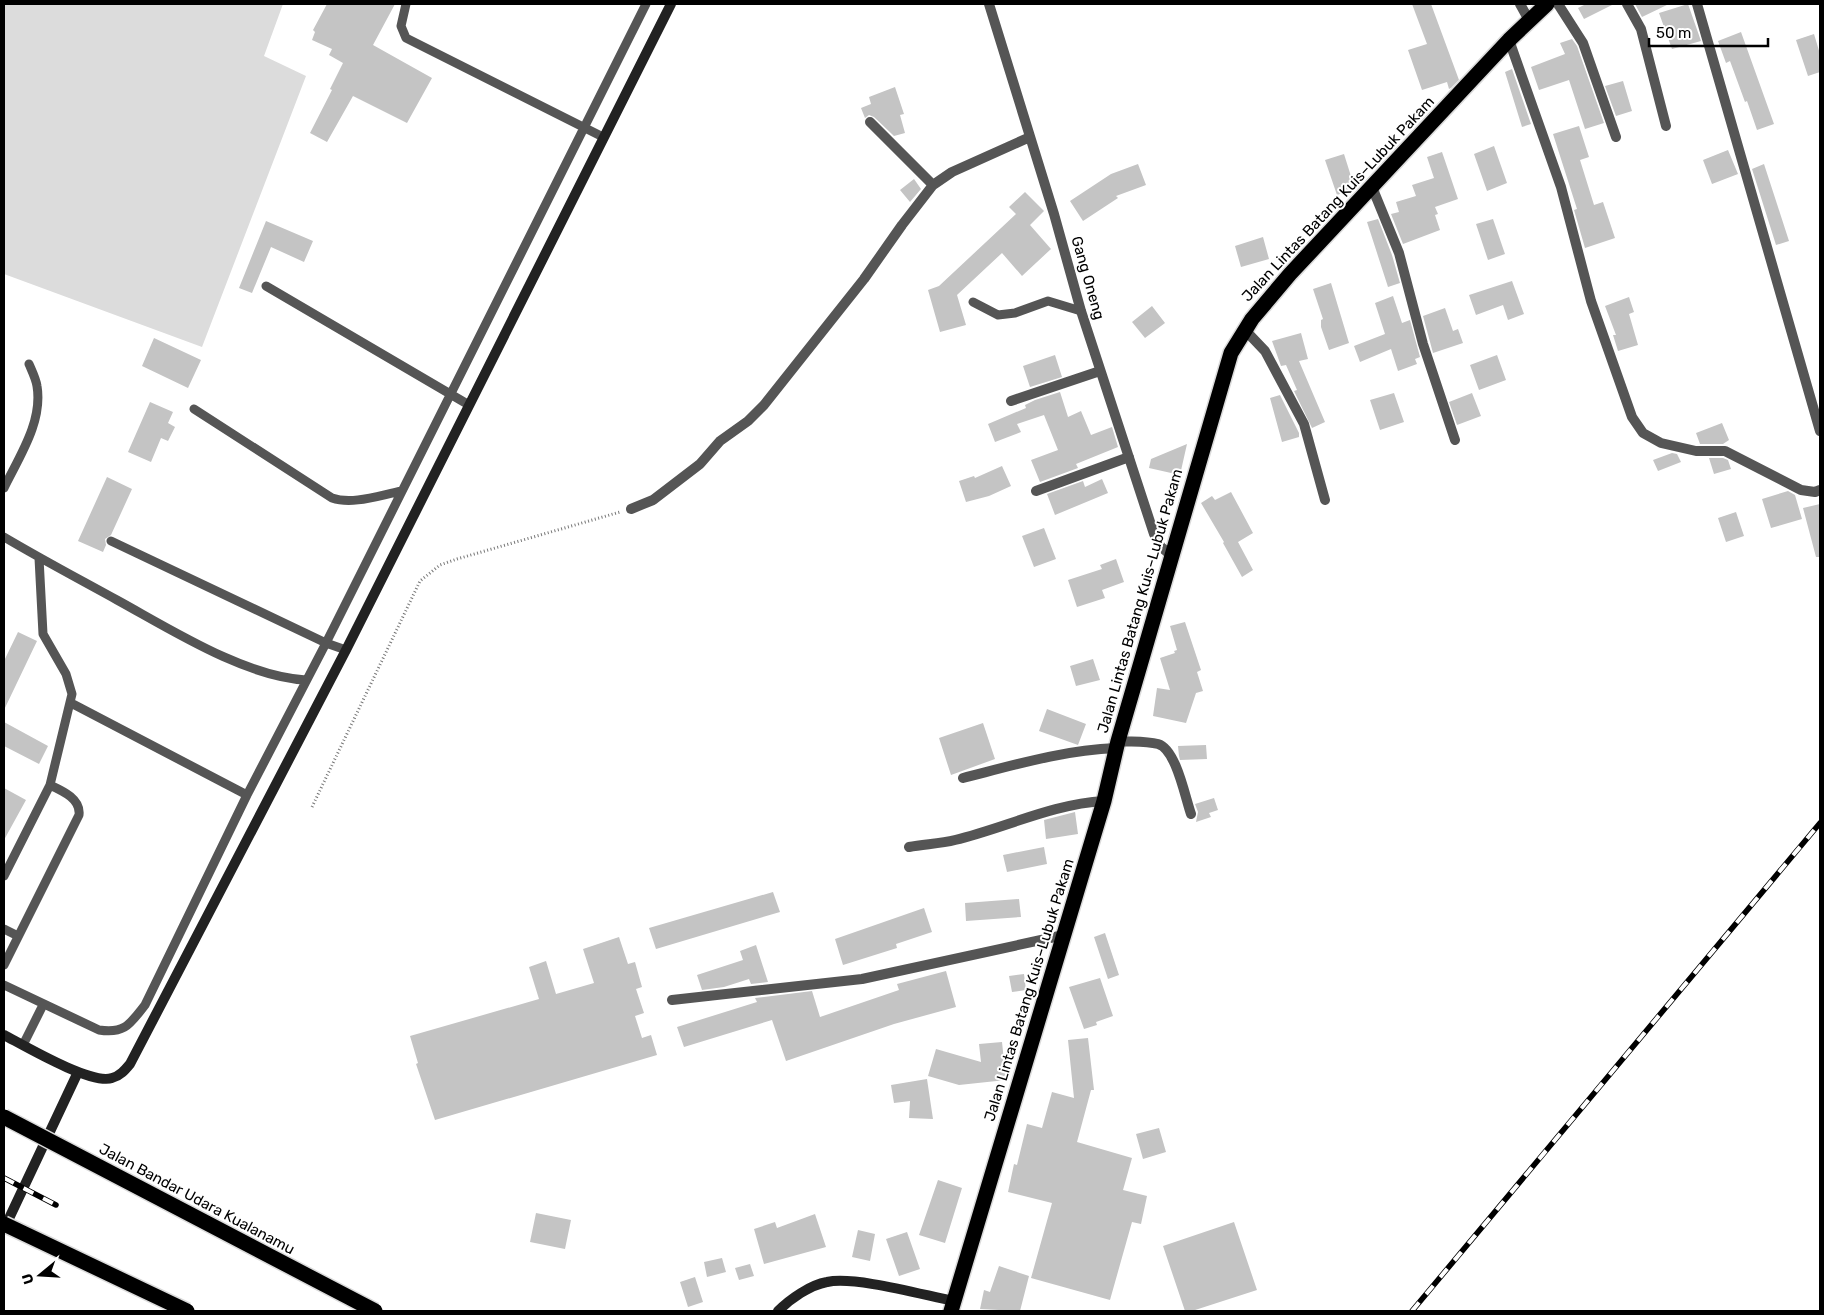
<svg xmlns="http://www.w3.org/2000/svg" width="1824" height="1315" viewBox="0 0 1824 1315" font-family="Rubik,sans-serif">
	<rect width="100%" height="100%" fill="#fff"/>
	<path fill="#dcdcdc" d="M4 4H283L264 56 306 76 202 347 4 274Z"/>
	<path fill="#c4c4c4" d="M327 4H395L373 45 432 78 407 123 353 96 327 142 310 133 332 90 330 89 343 63 329 55 332 49 312 40 315 32 313 30Z
		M1412 4H1431L1459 80 1451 88 1449 89 1447 82 1422 90 1408 50 1427 44Z
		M1586 4H1614L1584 19 1578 8Z
		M1635 4H1669L1642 17Z
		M1688 4 1701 41 1672 49 1659 13Z
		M1741 32 1774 124 1757 130 1747 101 1745 102 1730 61 1726 63 1718 41Z
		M1814 34 1820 54V72L1808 76 1796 40Z
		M1572 39 1577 46 1604 123 1585 129 1569 80 1539 90 1531 67 1565 54 1560 43Z
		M1512 69 1531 124 1522 127 1505 72Z
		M1623 81 1632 111 1616 116 1605 86Z
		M895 87 904 114 900 115 905 133 894 136 874 117 869 115 865 118 861 108 871 104 869 97Z
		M1579 126 1589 157 1580 160 1594 205 1603 202 1615 238 1585 248 1574 210 1577 209 1553 134Z
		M1494 146 1507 183 1487 191 1474 154Z
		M1728 150 1738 174 1712 184 1703 160Z
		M1442 152 1458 199 1435 207 1438 214 1435 215 1440 230 1403 244 1391 214 1399 212 1396 202 1416 196 1412 185 1434 178 1427 157Z
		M1344 154 1355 189 1337 195 1325 160Z
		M1138 164 1146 185 1116 196 1118 198 1083 221 1070 201 1111 174Z
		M1764 164 1789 241 1776 245 1752 169Z
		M914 179 921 189 910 202 900 190Z
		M1025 192 1044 211 1030 225 1051 249 1022 276 1002 253 957 295 966 325 940 332 928 290 939 286 1016 214 1009 207Z
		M1378 219 1392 255 1400 283 1388 287 1367 222Z
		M1493 219 1505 254 1488 260 1476 224Z
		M266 221 313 241 304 262 271 247 252 293 239 288Z
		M1263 237 1269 259 1241 267 1235 246Z
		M1512 281 1524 314 1508 320 1503 305 1476 315 1469 295Z
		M1331 283 1349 343 1329 350 1321 327V320L1323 319 1313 289Z
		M1393 296 1402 323 1410 320 1420 357 1415 359 1417 364 1398 371 1391 349 1360 362 1354 346 1385 334 1375 303Z
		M1629 297 1634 312 1629 314 1638 345 1618 351 1613 335H1616L1605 306Z
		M1152 306 1165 323 1145 338 1132 322Z
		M1445 308 1453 331 1458 329 1463 343 1433 353 1423 316Z
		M1301 333 1308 359 1299 361 1325 422 1312 428 1294 391 1297 390 1286 365 1281 366 1272 341Z
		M154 338 201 360 188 388 142 366Z
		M1055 355 1062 377 1030 387 1023 366Z
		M1497 355 1506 380 1479 390 1470 365Z
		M1060 392 1068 417 1081 411 1091 435 1112 427 1118 447 1076 464 1078 468 1040 482 1031 460 1058 450 1044 415 1017 424 1021 432 995 442 988 424 1026 408 1025 405 1035 400Z
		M1394 393 1404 422 1380 430 1370 400Z
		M1472 393 1481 416 1457 425 1449 402Z
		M1280 395 1299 433V437L1282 442 1270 398Z
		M150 402 173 412 168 423 175 427 168 441 161 438 151 462 128 452Z
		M1722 423 1729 440 1723 444H1700L1696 433Z
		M1187 444 1180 475 1149 468 1151 459Z
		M1672 453 1677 454 1681 462 1658 471 1653 460Z
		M1709 458H1723L1728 460 1731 469 1714 474Z
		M1002 466 1011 486 989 496 966 502 959 481 974 476 975 478Z
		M107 477 132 489 111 535 105 539 106 545 103 552 78 541Z
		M1102 479 1108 493 1055 515 1047 494 1083 481 1085 487Z
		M1788 491 1795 495 1802 519 1771 528 1762 499Z
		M1231 492 1253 533 1238 542 1253 570 1242 577 1223 543 1224 542 1201 503 1212 496 1215 500Z
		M1820 504V557H1816L1803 508Z
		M1736 512 1744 536 1726 542 1718 518Z
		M1044 528 1056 559 1034 567 1022 536Z
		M1116 559 1124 582 1102 590 1105 598 1077 607 1068 580 1102 569 1100 565Z
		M1185 622 1201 670 1197 672 1203 691 1196 693 1186 723 1153 716 1157 688 1170 690 1160 658 1175 653 1174 651 1177 650 1170 626Z
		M18 632 37 641 4 710V661Z
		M1093 659 1100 680 1076 686 1070 666Z
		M1047 709 1086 724 1078 745 1039 731Z
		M4 722 48 746 39 764 4 746Z
		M983 723 995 759 951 775 939 738Z
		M1206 745 1207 759 1180 760 1179 756 1178 746Z
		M4 788 26 800 4 840Z
		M1214 798 1218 810 1209 813 1211 817 1196 822 1198 812 1195 804Z
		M1075 812 1078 834 1046 839 1044 820Z
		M1044 847 1047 864 1007 872 1003 855Z
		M773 892 780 912 656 949 649 928Z
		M1019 899 1021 917 966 921 965 903Z
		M924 908 932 932 896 944 897 948 843 965 835 939Z
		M1105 933 1119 975 1108 979 1094 937Z
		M619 937 628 964 635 962 642 987 636 989 644 1013 635 1016 642 1038 651 1035 657 1055 435 1120 416 1064 418 1063 410 1036 539 999 529 967 546 961 556 994 594 983 583 949Z
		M756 945 768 982 751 984 749 979 724 987 702 990 697 975 743 960 740 951Z
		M946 971 956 1007 894 1024 786 1061 772 1020 684 1047 677 1027 757 1002 755 998 812 991 820 1017 899 990 897 984Z
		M1024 974 1026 990 1012 992 1009 976Z
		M1100 978 1113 1016 1096 1022 1097 1025 1084 1029 1069 987Z
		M1088 1038 1094 1090H1091L1077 1142 1132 1158 1123 1190 1147 1196 1141 1224 1132 1222 1110 1300 1031 1278 1052 1203 1008 1192 1014 1164 1017 1165 1027 1124 1042 1128 1052 1092 1074 1098 1068 1040Z
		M1002 1042 1006 1080 959 1085 928 1076 936 1049 981 1062 979 1044Z
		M927 1079 933 1119 909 1118 910 1101 894 1103 891 1085Z
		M1159 1128 1166 1152 1143 1159 1136 1134Z
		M938 1180 962 1188 945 1243 919 1235Z
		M536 1213 571 1220 565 1249 530 1242Z
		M815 1214 826 1247 764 1264 754 1229 775 1222 777 1228Z
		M1234 1222 1257 1290 1192 1311H1185L1163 1246Z
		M858 1230 875 1234 870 1261 852 1257Z
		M907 1232 920 1269 899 1276 886 1239Z
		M722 1258 726 1272 707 1277 704 1262Z
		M750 1264 754 1276 739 1280 735 1268Z
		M999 1266 1029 1276 1020 1311 980 1309 984 1290 990 1292Z
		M695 1277 703 1302 688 1307 680 1282Z"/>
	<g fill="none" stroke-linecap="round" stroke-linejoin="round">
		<defs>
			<path id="highway" d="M951 1311 1104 801 1118 741 1231 353 1252 319 1290 274 1509 40 1547 4"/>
		</defs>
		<use href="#highway" stroke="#dbdbdb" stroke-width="18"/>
		<path stroke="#777" stroke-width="3" stroke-dasharray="1 2.5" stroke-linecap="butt" d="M312 807 420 581 440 565 457 559 620 512"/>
		<path stroke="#555" stroke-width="9" d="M406 4 401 26 406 38 603 137
			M266 286 469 405
			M973 302 998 315 1015 313 1048 301 1081 311
			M194 409 332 498C353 505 380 495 402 491
			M4 488C19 457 43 422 37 386 36 379 32 371 29 364
			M4 537C41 559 79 579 117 600 170 629 245 677 306 680
			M111 541 326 643 346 650
			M71 703 247 795
			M4 876 50 785 72 694 66 674 43 634 39 558
			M4 929 18 936
			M4 965 79 815C81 799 63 791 50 785
			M4 985 99 1030C125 1034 130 1024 145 1005L247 795 326 643 646 4
			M23 1045 43 1005"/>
		<path stroke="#555" stroke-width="10" d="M989 4 1054 214 1081 311 1154 534 1161 547 1171 555
			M1520 4 1530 22
			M1558 4 1583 43 1616 137
			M1627 4 1641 29 1666 126
			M1697 4 1820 431
			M1509 40 1561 187 1591 301 1632 417 1643 433 1661 443 1696 451H1725L1801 490 1815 492 1820 490
			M870 122 933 185
			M1372 187 1399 253 1423 344 1455 440
			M1245 330 1265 351 1304 424 1325 500
			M1011 401 1100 371
			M1036 491 1129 457
			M631 509 653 500 700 464 720 441 748 421 764 405 864 279 902 225 933 185 952 172 1030 137
			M1118 741C1131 742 1146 741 1158 744 1176 749 1185 797 1191 814
			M963 778C1014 765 1064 750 1116 748
			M909 847C924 844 940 844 955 840 1005 828 1052 804 1104 801
			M672 1000 862 979 1064 935"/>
		<path stroke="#222" stroke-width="10" d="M4 1035C25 1046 91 1085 112 1078 120 1076 125 1070 130 1064L346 650 671 4
			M4 1229 78 1072
			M778 1311C790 1299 810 1285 827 1282 855 1276 923 1295 954 1301"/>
		<use href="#highway" stroke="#000" stroke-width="15"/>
		<defs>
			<path id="rail" d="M4 1178 56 1205
				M1412 1311 1820 823"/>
		</defs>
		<use href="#rail" stroke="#000" stroke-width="5.5"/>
		<use href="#rail" stroke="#fff" stroke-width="4" stroke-dasharray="11" stroke-linecap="butt"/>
		<defs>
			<path id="highway-bridge" d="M4 1117 375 1311
				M4 1224 187 1311"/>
		</defs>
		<use href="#highway-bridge" stroke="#dbdbdb" stroke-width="18" stroke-linecap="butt"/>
		<use href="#highway-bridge" stroke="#000" stroke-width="15"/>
	</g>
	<g text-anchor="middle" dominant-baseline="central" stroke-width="4" stroke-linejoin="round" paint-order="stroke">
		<g font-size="15" fill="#000" stroke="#fff">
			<text transform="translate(1338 199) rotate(-47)">Jalan Lintas Batang Kuis–Lubuk Pakam</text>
			<text transform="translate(1088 278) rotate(74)">Gang Oneng</text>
			<text transform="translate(1140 601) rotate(-74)">Jalan Lintas Batang Kuis–Lubuk Pakam</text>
			<text transform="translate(1029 990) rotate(-73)">Jalan Lintas Batang Kuis–Lubuk Pakam</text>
			<text transform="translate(197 1199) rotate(28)">Jalan Bandar Udara Kualanamu</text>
		</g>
	</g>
	<rect width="1824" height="1315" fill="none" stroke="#000000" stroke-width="10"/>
	<g transform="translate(40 1275) rotate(252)" stroke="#ffffff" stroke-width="4" paint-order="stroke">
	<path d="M0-4L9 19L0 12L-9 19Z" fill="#000000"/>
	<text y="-8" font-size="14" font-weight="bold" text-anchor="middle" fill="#000000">U</text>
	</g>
	<path d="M1649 38v8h119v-8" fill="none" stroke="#000000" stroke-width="2.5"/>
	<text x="1656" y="38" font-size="15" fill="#000000" stroke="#ffffff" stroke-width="4" paint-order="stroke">50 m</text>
</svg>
